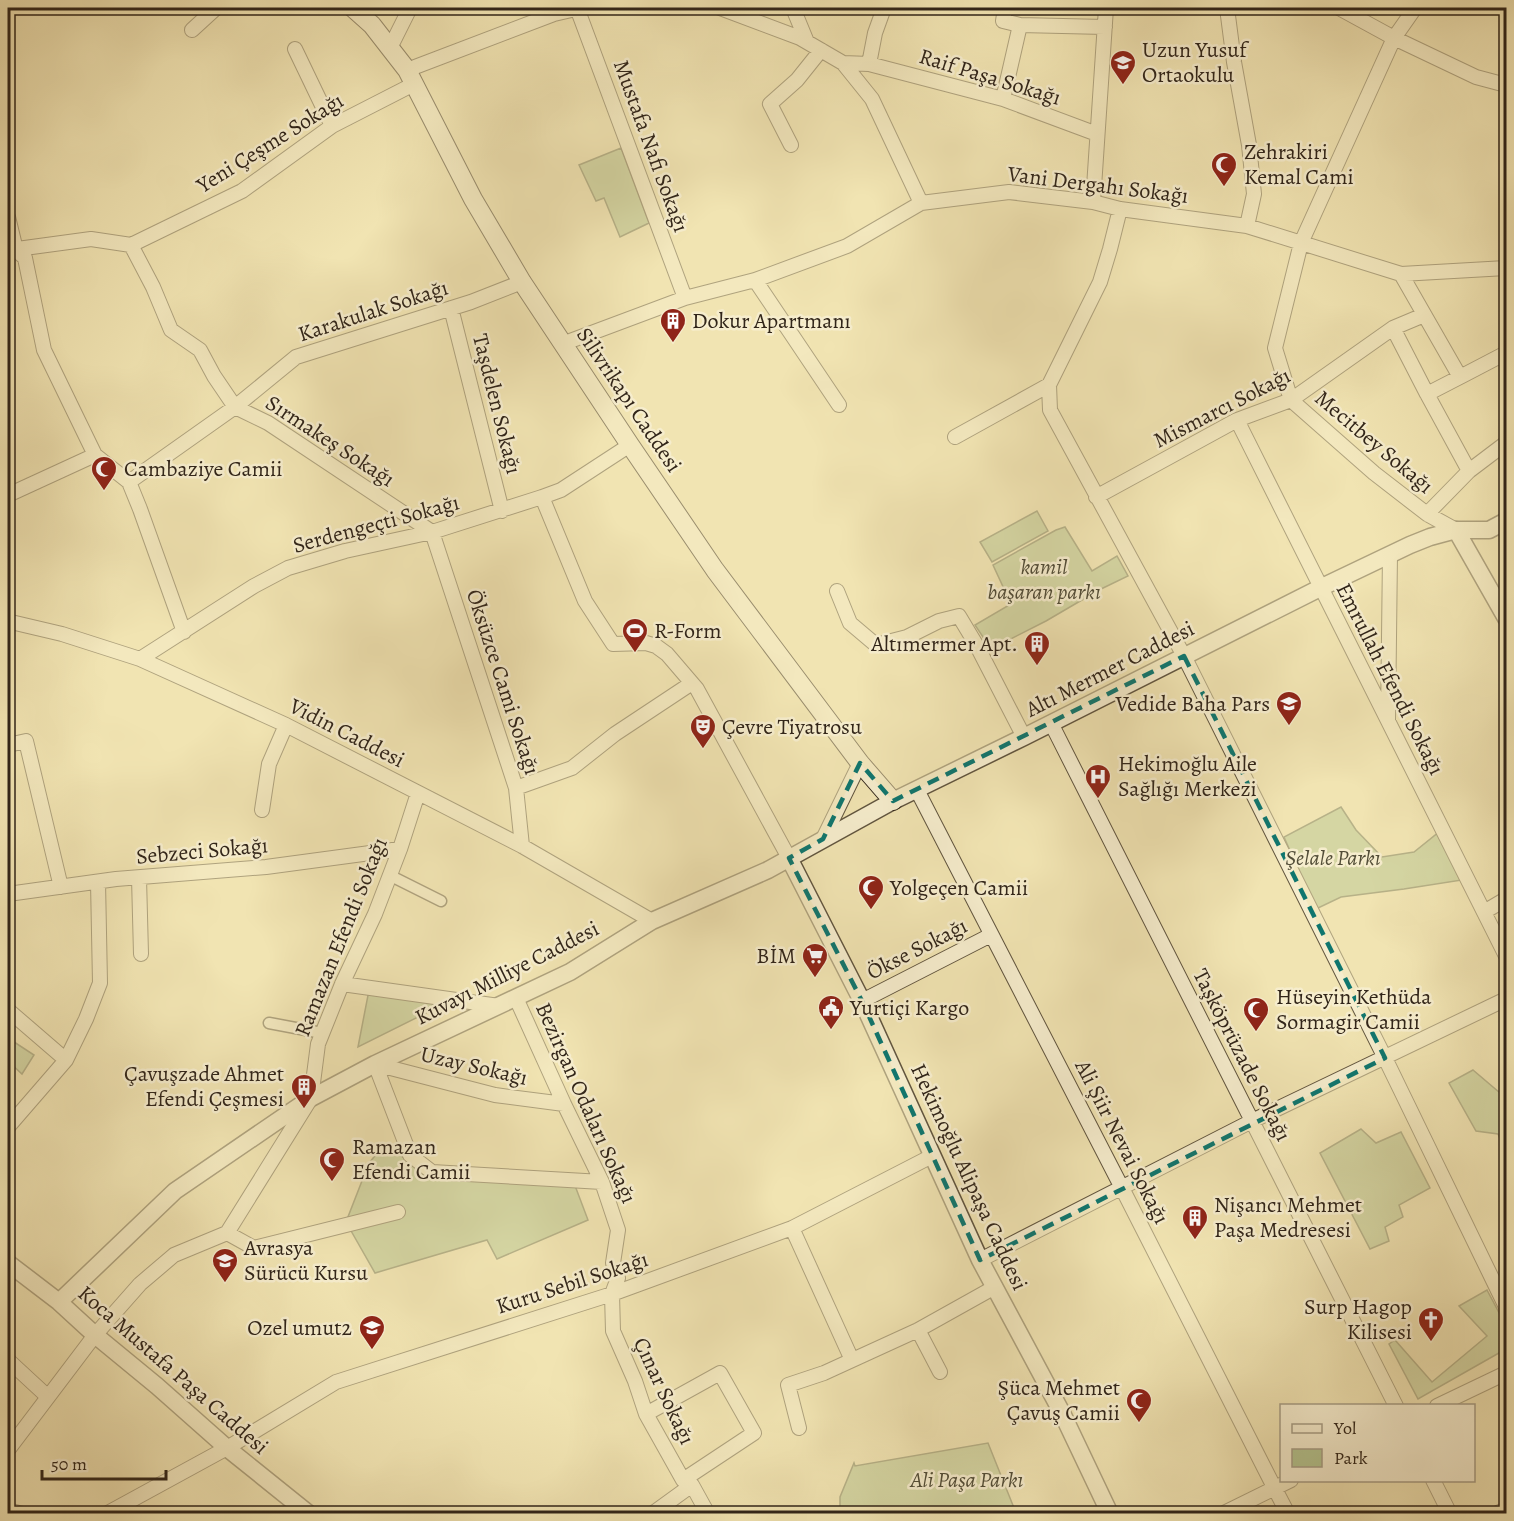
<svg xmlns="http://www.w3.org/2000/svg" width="1514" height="1521" viewBox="0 0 1514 1521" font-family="Alegreya,serif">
	<rect width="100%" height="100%" fill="#f1e4b2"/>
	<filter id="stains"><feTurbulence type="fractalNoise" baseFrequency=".00333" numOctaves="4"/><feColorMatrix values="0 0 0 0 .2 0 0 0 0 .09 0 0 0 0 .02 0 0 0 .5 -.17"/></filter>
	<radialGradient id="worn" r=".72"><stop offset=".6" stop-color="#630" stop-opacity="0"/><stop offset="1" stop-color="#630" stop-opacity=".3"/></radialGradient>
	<path fill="#b4c590" stroke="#727554" stroke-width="1.5" d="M621 148 649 223 620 237 604 198 596 201 579 165Z
		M1037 511 1048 531 992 562 980 542Z
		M1065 527 1092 571 1117 556 1128 576 1099 590 1046 621 991 649 975 625 1011 604 993 565 1056 530Z
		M1341 807 1356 830 1382 857 1414 852 1439 832 1462 880 1404 889 1341 897 1316 909 1284 837Z
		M369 990 450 1001 358 1047Z
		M8 1038 34 1055 22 1074 8 1061Z
		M1473 1070 1500 1093 1506 1105V1152L1498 1134 1476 1131 1449 1083Z
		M1361 1129 1376 1143 1401 1132 1430 1188 1399 1205 1403 1217 1385 1227 1389 1241 1370 1249 1320 1153Z
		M385 1144 428 1176 574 1183 588 1220 497 1259 487 1240 375 1273 346 1222 369 1163Z
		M1487 1290 1506 1326V1349L1418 1399 1389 1344 1395 1340 1432 1382 1487 1336 1459 1306Z
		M988 1443 1016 1513H840V1497L854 1463 855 1466Z"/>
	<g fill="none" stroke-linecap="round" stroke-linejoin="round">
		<defs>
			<path id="pedestrian" d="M389 875 441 901
				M269 1023 322 1033"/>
			<path id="minor" d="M577 8 685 298
				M720 8 800 38 843 63 872 99 921 203
				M793 8 807 42
				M1227 8 1234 62 1249 145 1254 194 1247 226
				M1339 8 1394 38 1476 77 1506 85
				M1415 8 1394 38 1301 243 1275 348 1291 400 1374 473 1427 514 1456 530
				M1020 25 1105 27
				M192 30 216 8
				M390 48 410 8
				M295 49 332 126
				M843 63 869 64 875 33 884 8
				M869 64 1003 99 1097 134
				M407 70 554 14 580 8
				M1003 99 1020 25 1003 21 1005 8
				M791 145 770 104 797 80 821 50
				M1093 202 1106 8
				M1120 209 1110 249 1100 282 1049 385 1050 410 1184 656 1385 1058 1506 1307
				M8 217 16 250 25 258 44 350 95 455 129 482 140 509 184 632
				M131 245 153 287 171 330 200 350 214 376 235 407 268 423 432 532 516 788 522 846
				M10 250 91 239 131 245 242 191 332 126 414 84
				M1401 274 1460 377 1427 394
				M755 280 839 405
				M451 308 502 511
				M1393 328 1427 394 1469 471
				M562 344 685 298 755 280 847 246 921 203 1009 192 1093 202 1120 209 1247 226 1401 274 1506 268
				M1460 377 1506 353
				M1237 420 1506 956
				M955 437 1049 385
				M129 482 235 407 296 357 471 302 522 282
				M8 495 95 455
				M542 497 585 601 613 644 646 643 656 646 667 654 697 689 789 858
				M1096 497 1237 420 1291 400 1393 328 1424 315
				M1427 514 1469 471 1506 443
				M837 591 850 623 876 645 907 637 939 621 959 616 977 646 1024 737
				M8 623 11 622 62 634 140 659 286 725 522 846 652 921
				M140 659 254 586 288 568 345 551 432 532 542 497 561 490 630 445
				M1388 720 1390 554
				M1051 723 1396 1406
				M8 745 26 741 61 887
				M516 788 572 768 615 734 692 683
				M917 790 1122 1188 1275 1489 1288 1514
				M262 810 269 764 286 725
				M823 839 860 763
				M139 878 141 954
				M8 894 116 879 266 867 400 849
				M1484 912 1506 899
				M342 984 499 1006
				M516 998 564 1104 602 1182 618 1230 613 1263 618 1278 612 1294 613 1331 635 1381 646 1414 683 1480 692 1485 652 1514
				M862 1001 991 935
				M8 1010 66 1060
				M375 1064 410 1155 432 1172 602 1182
				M375 1064 495 1095 564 1104
				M8 1127 66 1060 86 1019 100 983 98 882
				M792 1228 852 1360
				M227 1233 254 1248 398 1212
				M980 1260 1252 1121 1506 999
				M918 1330 940 1372
				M8 1360 48 1397
				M1437 1406 1506 1373
				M646 1414 720 1373 754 1433 683 1480
				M799 1428 788 1385 824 1373 918 1330 995 1287
				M8 1450 95 1335 140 1284 174 1255 227 1233 311 1098 318 1044 342 984 375 914 400 849 418 793
				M1433 1480 1450 1514
				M692 1485 708 1514
				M8 1510 22 1514
				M106 1514 227 1448 336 1382 612 1294 792 1228 932 1156
				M1222 1514 1291 1480
				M1496 1514 1506 1509"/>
			<path id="tertiary" d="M1456 530 1506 618
				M789 858 862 1001 980 1260 1062 1413 1110 1514
				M8 1263 59 1302 95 1335 157 1386 227 1448 309 1514
				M59 1302 175 1191 311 1098 375 1064 570 972 652 921 768 870 893 801 1024 737 1320 588 1410 545 1430 537 1456 530H1489L1506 521"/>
			<path id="secondary" d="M353 8 372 25 407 70 473 199 522 282 630 445 715 570 860 763 893 801"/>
		</defs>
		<use href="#pedestrian" stroke="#61553f" stroke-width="13"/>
		<use href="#minor" stroke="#61553f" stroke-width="16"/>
		<use href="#tertiary" stroke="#61553f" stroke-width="19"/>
		<use href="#secondary" stroke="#312519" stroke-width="20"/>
		<use href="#pedestrian" stroke="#f6edcd" stroke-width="10"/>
		<use href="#minor" stroke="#f6edcd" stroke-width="14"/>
		<use href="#tertiary" stroke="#f6edcd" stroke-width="16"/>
		<use href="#secondary" stroke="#f6edcd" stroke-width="18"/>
	</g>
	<path d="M0 0H1514V1521H0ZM1184 656 1385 1058 980 1260 862 1001 789 858 823 839 860 763 893 801Z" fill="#f1e4b2" fill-opacity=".55" fill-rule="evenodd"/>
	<path fill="none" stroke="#0f766e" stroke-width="4.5" stroke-dasharray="12 8" stroke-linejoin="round" d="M1184 656 1385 1058 980 1260 862 1001 789 858 823 839 860 763 893 801Z"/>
	<defs>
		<symbol id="school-pin" viewBox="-11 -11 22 30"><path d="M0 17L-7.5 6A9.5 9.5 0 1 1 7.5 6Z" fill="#8f2418" stroke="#f6edcd"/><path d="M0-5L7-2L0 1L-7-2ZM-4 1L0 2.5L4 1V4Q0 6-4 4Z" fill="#fff"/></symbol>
		<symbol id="mosque-pin" viewBox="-11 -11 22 30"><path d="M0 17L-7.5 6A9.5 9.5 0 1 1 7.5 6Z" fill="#8f2418" stroke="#f6edcd"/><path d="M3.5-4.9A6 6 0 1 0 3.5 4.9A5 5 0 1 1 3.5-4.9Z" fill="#fff"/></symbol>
		<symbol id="building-pin" viewBox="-11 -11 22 30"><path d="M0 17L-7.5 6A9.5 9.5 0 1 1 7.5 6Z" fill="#8f2418" stroke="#f6edcd"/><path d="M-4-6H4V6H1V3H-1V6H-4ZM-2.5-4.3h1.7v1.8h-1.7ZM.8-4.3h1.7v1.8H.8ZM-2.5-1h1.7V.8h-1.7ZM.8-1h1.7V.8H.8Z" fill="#fff"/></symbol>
		<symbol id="stadium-pin" viewBox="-11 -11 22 30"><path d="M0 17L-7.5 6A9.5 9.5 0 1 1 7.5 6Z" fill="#8f2418" stroke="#f6edcd"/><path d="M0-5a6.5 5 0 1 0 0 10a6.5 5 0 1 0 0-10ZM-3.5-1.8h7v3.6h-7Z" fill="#fff"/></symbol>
		<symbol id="theatre-pin" viewBox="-11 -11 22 30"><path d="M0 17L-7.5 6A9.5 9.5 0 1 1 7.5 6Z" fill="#8f2418" stroke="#f6edcd"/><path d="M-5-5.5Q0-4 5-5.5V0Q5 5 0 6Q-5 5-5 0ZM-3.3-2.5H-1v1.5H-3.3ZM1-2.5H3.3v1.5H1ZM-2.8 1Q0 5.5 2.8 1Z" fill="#fff"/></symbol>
		<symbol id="hospital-pin" viewBox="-11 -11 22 30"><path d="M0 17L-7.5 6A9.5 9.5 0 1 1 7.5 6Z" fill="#8f2418" stroke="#f6edcd"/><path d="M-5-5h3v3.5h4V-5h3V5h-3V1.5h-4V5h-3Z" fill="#fff"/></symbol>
		<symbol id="supermarket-pin" viewBox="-11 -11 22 30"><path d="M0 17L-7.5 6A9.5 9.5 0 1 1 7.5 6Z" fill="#8f2418" stroke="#f6edcd"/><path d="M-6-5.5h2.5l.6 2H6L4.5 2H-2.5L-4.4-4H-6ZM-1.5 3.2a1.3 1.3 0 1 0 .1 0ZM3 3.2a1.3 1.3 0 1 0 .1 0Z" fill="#fff"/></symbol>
		<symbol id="civic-pin" viewBox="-11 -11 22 30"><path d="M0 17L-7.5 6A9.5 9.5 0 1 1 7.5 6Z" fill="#8f2418" stroke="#f6edcd"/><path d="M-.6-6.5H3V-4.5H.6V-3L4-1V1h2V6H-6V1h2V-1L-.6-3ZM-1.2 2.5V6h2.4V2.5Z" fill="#fff"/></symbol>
		<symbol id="church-pin" viewBox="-11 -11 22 30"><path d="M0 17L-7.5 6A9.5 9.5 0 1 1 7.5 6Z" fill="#8f2418" stroke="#f6edcd"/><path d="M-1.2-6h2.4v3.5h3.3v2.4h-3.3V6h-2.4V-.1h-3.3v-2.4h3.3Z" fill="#fff"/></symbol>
	</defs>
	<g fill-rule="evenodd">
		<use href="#school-pin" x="1108" y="48" width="30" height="40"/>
		<use href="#mosque-pin" x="1209" y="150" width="30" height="40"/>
		<use href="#building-pin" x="658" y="306" width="30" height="40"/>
		<use href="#mosque-pin" x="89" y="454" width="30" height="40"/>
		<use href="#stadium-pin" x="620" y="616" width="30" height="40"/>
		<use href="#building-pin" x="1022" y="629" width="30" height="40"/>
		<use href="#school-pin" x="1274" y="689" width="30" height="40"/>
		<use href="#theatre-pin" x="688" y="712" width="30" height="40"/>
		<use href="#hospital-pin" x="1083" y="762" width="30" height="40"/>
		<use href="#mosque-pin" x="856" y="873" width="30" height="40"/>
		<use href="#supermarket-pin" x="800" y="941" width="30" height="40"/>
		<use href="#civic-pin" x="816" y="993" width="30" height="40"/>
		<use href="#mosque-pin" x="1241" y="995" width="30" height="40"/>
		<use href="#building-pin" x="289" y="1072" width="30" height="40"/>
		<use href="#mosque-pin" x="317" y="1145" width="30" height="40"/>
		<use href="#building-pin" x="1180" y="1203" width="30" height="40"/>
		<use href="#school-pin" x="210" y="1246" width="30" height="40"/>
		<use href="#church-pin" x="1416" y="1305" width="30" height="40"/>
		<use href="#school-pin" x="357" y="1313" width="30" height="40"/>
		<use href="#mosque-pin" x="1124" y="1386" width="30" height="40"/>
	</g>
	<g text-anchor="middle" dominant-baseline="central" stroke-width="5" stroke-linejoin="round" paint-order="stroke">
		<g font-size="22" fill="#312519" stroke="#f6edcd" text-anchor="start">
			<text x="1142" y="50">Uzun Yusuf<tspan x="1142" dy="25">Ortaokulu</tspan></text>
			<text x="1244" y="152">Zehrakiri<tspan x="1244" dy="25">Kemal Cami</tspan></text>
			<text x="692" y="321">Dokur Apartmanı</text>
			<text x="124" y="469">Cambaziye Camii</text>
			<text x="654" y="631">R-Form</text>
			<text x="1018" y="644" text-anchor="end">Altımermer Apt.</text>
			<text x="1270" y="704" text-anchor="end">Vedide Baha Pars</text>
			<text x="722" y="727">Çevre Tiyatrosu</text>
			<text x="1118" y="764">Hekimoğlu Aile<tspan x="1118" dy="25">Sağlığı Merkezi</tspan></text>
			<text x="890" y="888">Yolgeçen Camii</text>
			<text x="796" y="956" text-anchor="end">BİM</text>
			<text x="1276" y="997">Hüseyin Kethüda<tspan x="1276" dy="25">Sormagir Camii</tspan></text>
			<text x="850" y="1008">Yurtiçi Kargo</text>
			<text x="284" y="1074" text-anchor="end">Çavuşzade Ahmet<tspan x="284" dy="25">Efendi Çeşmesi</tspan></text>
			<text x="352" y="1147">Ramazan<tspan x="352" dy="25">Efendi Camii</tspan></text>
			<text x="1214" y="1205">Nişancı Mehmet<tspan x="1214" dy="25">Paşa Medresesi</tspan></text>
			<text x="244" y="1248">Avrasya<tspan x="244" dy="25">Sürücü Kursu</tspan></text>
			<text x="1412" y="1307" text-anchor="end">Surp Hagop<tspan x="1412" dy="25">Kilisesi</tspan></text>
			<text x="352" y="1328" text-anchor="end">Ozel umut2</text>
			<text x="1120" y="1388" text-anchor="end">Şüca Mehmet<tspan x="1120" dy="25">Çavuş Camii</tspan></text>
		</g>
		<g font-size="22" fill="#312519" stroke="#f6edcd">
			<text transform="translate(990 77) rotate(17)">Raif Paşa Sokağı</text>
			<text transform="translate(270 143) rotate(-32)">Yeni Çeşme Sokağı</text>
			<text transform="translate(651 146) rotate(70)">Mustafa Nafi Sokağı</text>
			<text transform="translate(1098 185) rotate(7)">Vani Dergahı Sokağı</text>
			<text transform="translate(373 311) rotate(-18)">Karakulak Sokağı</text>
			<text transform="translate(629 400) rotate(56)">Silivrikapı Caddesi</text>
			<text transform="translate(497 404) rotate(76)">Taşdelen Sokağı</text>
			<text transform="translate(1222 408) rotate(-27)">Mismarcı Sokağı</text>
			<text transform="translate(330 441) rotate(33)">Sırmakeş Sokağı</text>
			<text transform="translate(1374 442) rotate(40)">Meсitbey Sokağı</text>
			<text transform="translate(376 524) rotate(-15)">Serdengeçti Sokağı</text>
			<text transform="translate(1110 669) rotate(-27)">Altı Mermer Caddesi</text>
			<text transform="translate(1390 679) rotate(63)">Emrullah Efendi Sokağı</text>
			<text transform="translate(503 682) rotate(72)">Öksüzce Cami Sokağı</text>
			<text transform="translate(347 733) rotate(27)">Vidin Caddesi</text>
			<text transform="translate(202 851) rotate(-5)">Sebzeci Sokağı</text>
			<text transform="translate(341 937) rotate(-68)">Ramazan Efendi Sokağı</text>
			<text transform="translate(917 949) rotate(-27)">Ökse Sokağı</text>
			<text transform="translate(507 973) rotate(-27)">Kuvayı Milliye Caddesi</text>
			<text transform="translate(1242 1055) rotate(63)">Taşköprüzade Sokağı</text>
			<text transform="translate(474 1066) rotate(13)">Uzay Sokağı</text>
			<text transform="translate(586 1103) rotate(66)">Bezirgan Odaları Sokağı</text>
			<text transform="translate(1122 1142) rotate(63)">Ali Şiir Nevai Sokağı</text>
			<text transform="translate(969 1177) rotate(65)">Hekimoğlu Alipaşa Caddesi</text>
			<text transform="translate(572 1283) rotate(-18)">Kuru Sebil Sokağı</text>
			<text transform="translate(173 1370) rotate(41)">Koca Mustafa Paşa Caddesi</text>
			<text transform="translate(664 1391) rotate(65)">Çınar Sokağı</text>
		</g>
		<g font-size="22" font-style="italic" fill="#524d37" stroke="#f6edcd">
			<text x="1044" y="567">kamil<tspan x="1044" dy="25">başaran parkı</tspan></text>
			<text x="1333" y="858">Şelale Parkı</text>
			<text x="967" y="1480">Ali Paşa Parkı</text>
		</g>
	</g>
	<rect width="1514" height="1521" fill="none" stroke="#f1e4b2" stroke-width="30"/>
	<rect x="9" y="9" width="1496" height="1503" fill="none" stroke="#312519" stroke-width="3"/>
	<rect x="15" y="15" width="1484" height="1491" fill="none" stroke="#312519" stroke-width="1.5"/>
	<rect x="1280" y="1404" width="195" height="78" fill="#f6edcd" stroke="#a79d85" stroke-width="1.5"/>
	<rect x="1292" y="1424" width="30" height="9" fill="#f6edcd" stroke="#a79d85" stroke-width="1.5"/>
	<text x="1334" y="1434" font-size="18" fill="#312519">Yol</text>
	<rect x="1292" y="1449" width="30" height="18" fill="#b4c590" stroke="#a79d85" stroke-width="1.5"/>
	<text x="1334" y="1464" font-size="18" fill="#312519">Park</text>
	<path d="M42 1470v9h124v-9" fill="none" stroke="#312519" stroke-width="3"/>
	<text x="51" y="1470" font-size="18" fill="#312519" stroke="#f6edcd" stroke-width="4.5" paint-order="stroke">50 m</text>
	<rect width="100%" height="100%" filter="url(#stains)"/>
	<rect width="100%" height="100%" fill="url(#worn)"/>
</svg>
